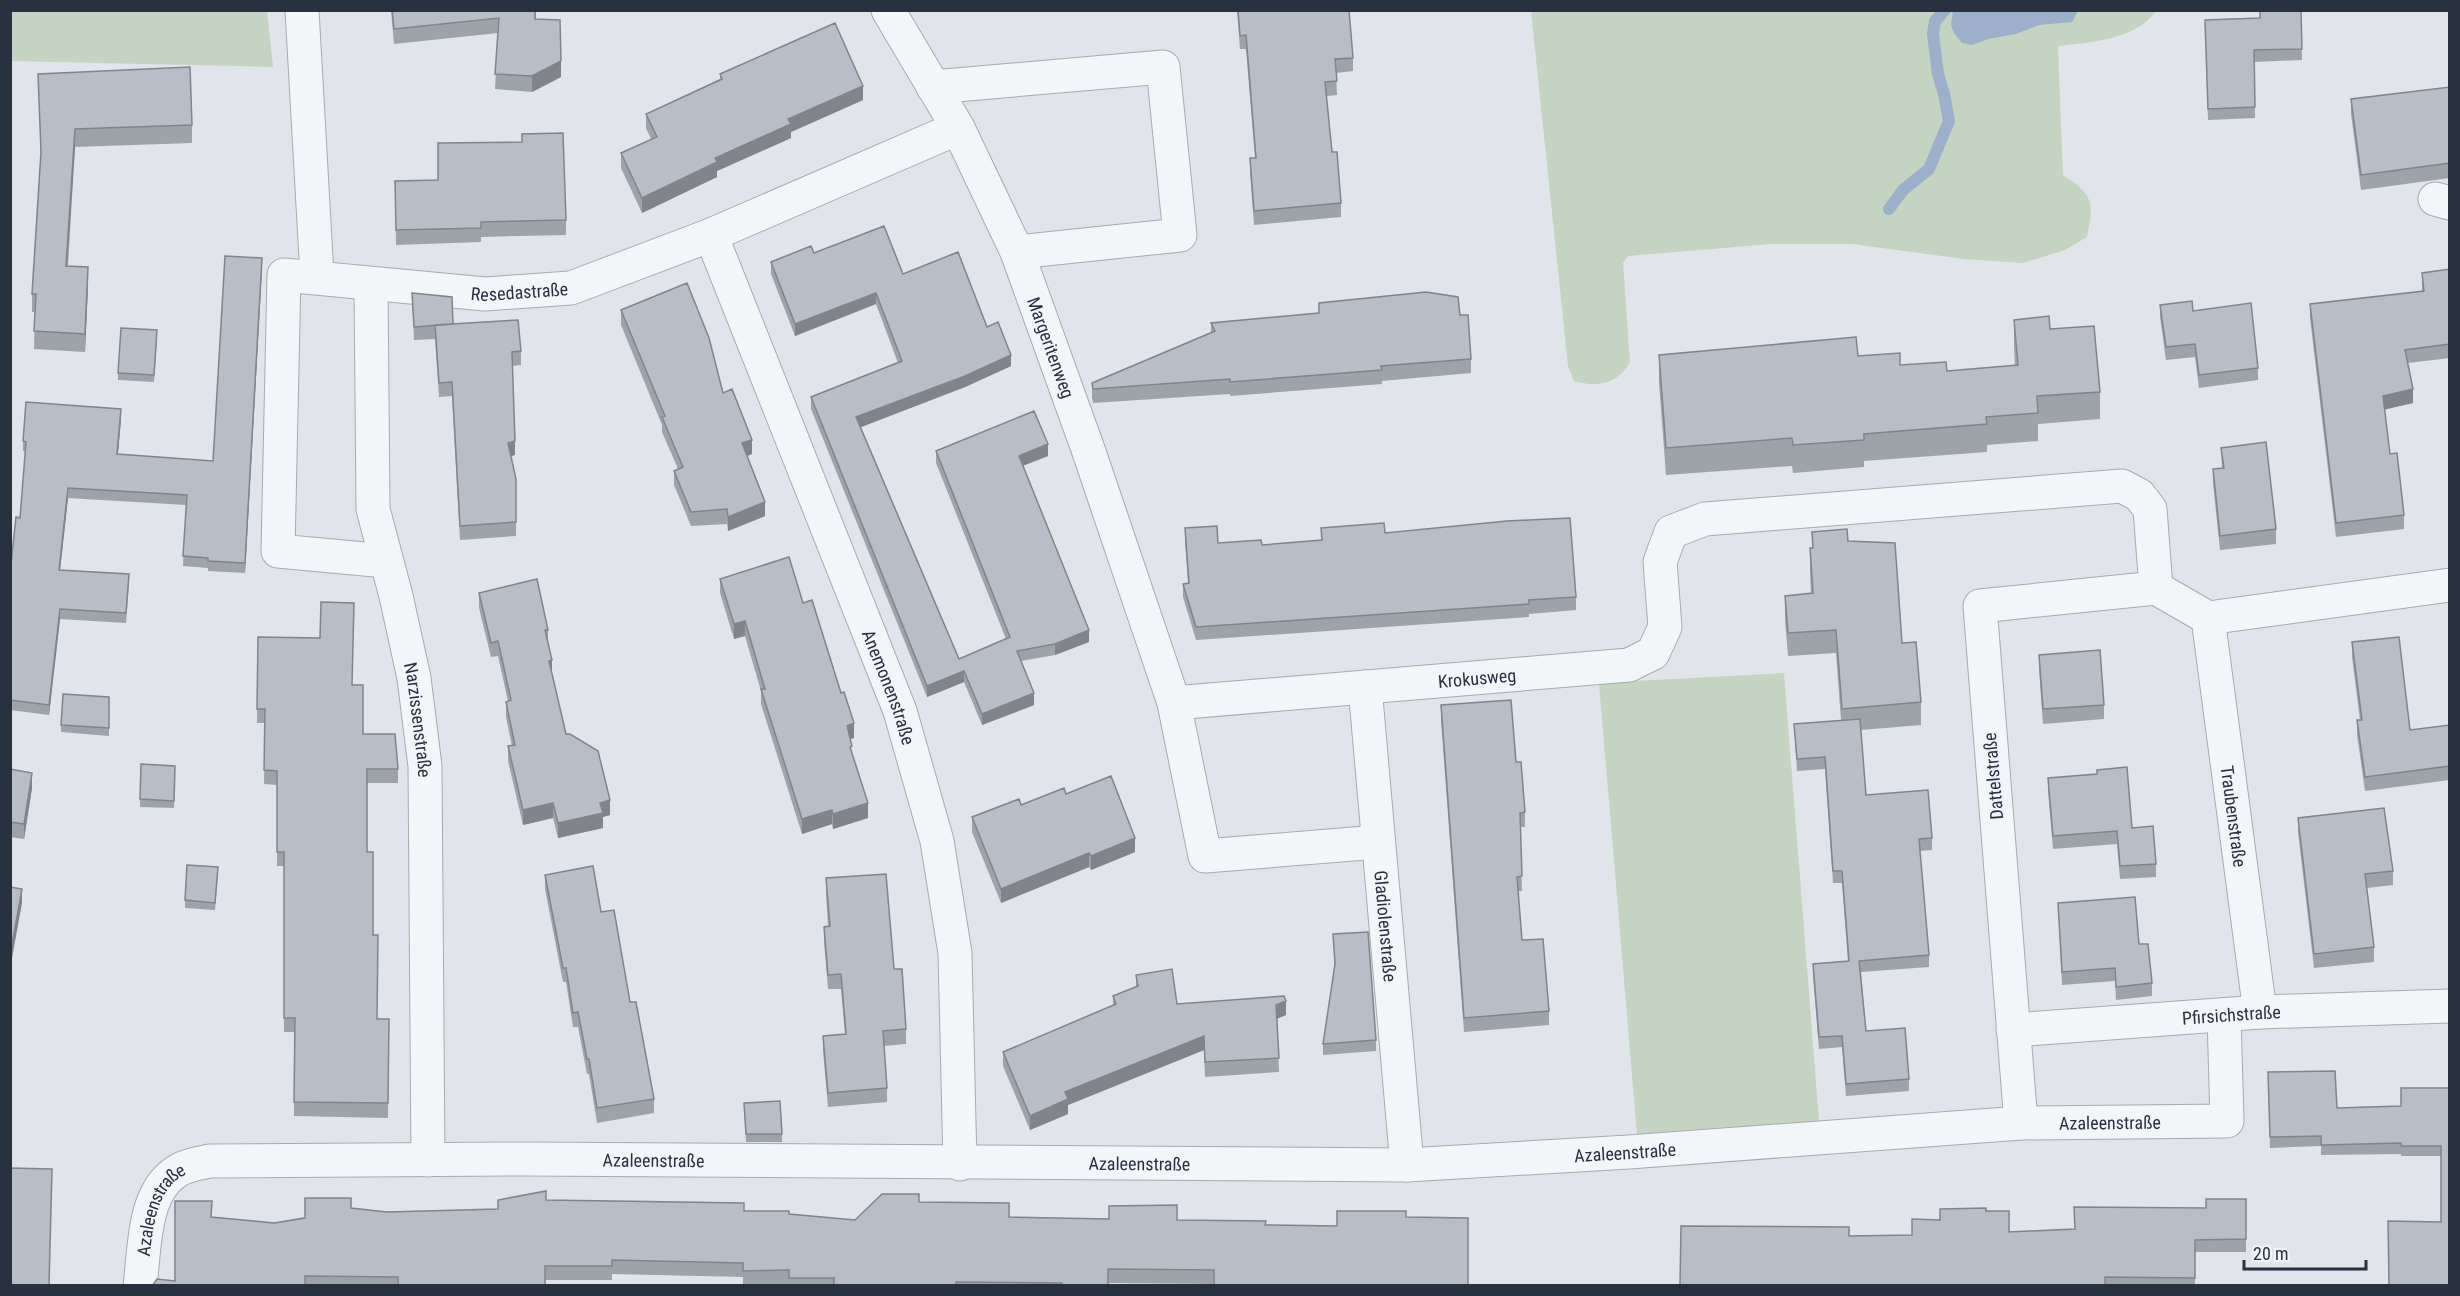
<svg xmlns="http://www.w3.org/2000/svg" width="2460" height="1296" viewBox="0 0 2460 1296" font-family="'Roboto Condensed',sans-serif">
	<rect width="100%" height="100%" fill="#e1e4e9"/>
	<path fill="#c5d3c2" d="M267 10 273 67 11 61V11Z
		M1531 11H2156C2135 40 2091 42 2058 46L2063 175C2094 195 2094 202 2087 237L2065 250 2023 263 1964 259 1852 244H1771L1628 256 1623 263 1630 362C1618 384 1597 388 1574 381L1568 366Z
		M1784 673 1819 1121 1637 1134 1599 683Z"/>
	<path fill="#9cb0c9" d="M1953 11V10L2078 11 2072 22 2039 25 2016 34 1988 39 1972 45 1962 43 1954 33 1951 25Z"/>
	<g fill="none" stroke-linecap="round" stroke-linejoin="round">
		<path stroke="#9cb0c9" stroke-width="12" d="M1889 209 1903 190 1929 169 1949 121 1944 94 1938 74 1933 34 1935 21 1945 10"/>
		<defs>
			<g id="minor">
				<path d="M302 10 317 276"/>
				<path id="s1" d="M888 10 958 128 1017 252 1089 452 1174 703 1205 856 1378 842"/>
				<path d="M933 87 1163 67 1180 235 1017 252"/>
				<path d="M2435 199 2450 203"/>
				<path id="s2" d="M711 235 900 711 937 841 955 953 960 1164"/>
				<path id="s3" d="M371 284 373 509 396 596 414 678 425 766 428 1160"/>
				<path id="s4" d="M386 561 278 551 284 275 485 294 571 288 711 235 958 128"/>
				<path d="M2156 588 2208 618 2450 585"/>
				<path id="s5" d="M2208 618 2260 1012"/>
				<path id="s6" d="M1365 687 1407 1165"/>
				<path id="s7" d="M1174 703 1629 665 1653 653 1665 627 1660 562 1671 532 1705 519 2122 486 2139 495 2150 509 2156 588"/>
				<path id="s8" d="M2013 1030 2260 1012 2450 1006"/>
				<path d="M2021 1123 1980 606 2156 588"/>
				<path id="s9" d="M140 1286C145 1249 142 1191 179 1170 187 1165 200 1163 210 1161L527 1159 1407 1165 1629 1152 2021 1123 2227 1121 2224 1015"/>
			</g>
		</defs>
		<use href="#minor" stroke="#a6abb3" stroke-width="35"/>
		<use href="#minor" stroke="#f3f5f8" stroke-width="33"/>
	</g>
	<path fill="#9ea3aa" d="M391 10H536V19L561 77 532 92 495 89 498 33 394 44Z
		M1237 10H1349L1353 58V71L1336 73 1337 95 1326 96 1332 152 1341 203V217L1254 225 1250 172V158H1255L1246 49H1240Z
		M2301 10 2302 60 2254 62 2255 118 2208 120 2205 31 2260 18Z
		M38 74 192 125V143L75 147 68 266 88 285 85 352 34 349 35 312H32V294L41 158Z
		M720 74 863 100 791 132V138L717 171V177L642 213 621 168V153L651 139 646 128V114L720 79Z
		M2450 87V178L2361 190 2351 114V99Z
		M395 181 566 220V235L481 237V242L396 245Z
		M814 253 903 274 987 327 1011 366 965 387 861 427 959 659 1006 639 936 463V451L1048 456 1023 466 1089 642 1055 655 1021 661 1034 705 982 725 964 682 927 697 811 409V397L898 363 876 304 795 336 771 274V262Z
		M262 268 245 573 208 571V568L183 566 186 505 68 498 60 570 129 584 126 623 60 619 49 715 10 710V573L20 518 26 452 23 451V441L121 419 118 454 213 461Z
		M2450 269V358L2408 363 2413 403 2384 409 2390 454 2404 515V529L2336 537 2310 318V304L2422 291V273Z
		M412 293 453 324 521 351V365L512 366 515 455 511 456 516 479V536L460 540 452 396 439 397 435 339 414 340Z
		M1319 303 1460 315 1471 359V373L1382 381V384L1230 396V394L1093 403 1092 398V383L1211 333V323L1319 313Z
		M2160 305 2193 311 2258 368V380L2199 388 2195 357 2166 360 2160 317Z
		M621 310 723 393 752 454 747 456 765 516 728 531 727 524 691 526 674 485V471L678 469 662 432V425L621 325Z
		M2014 320 2050 329 2100 392V419L2038 424V441L1987 445V452L1864 461V467L1793 473 1792 466 1666 475 1659 383V355L1858 356 1900 365 1947 371 2015 366 2014 347Z
		M157 338 154 382 118 380V373Z
		M2221 448 2276 529V544L2220 550 2213 483V469L2222 468Z
		M1185 528 1218 543 1262 545 1321 540V528L1385 533 1576 597V610L1529 614V617L1196 640 1183 597V584L1188 583 1185 542Z
		M1812 532 1848 541 1902 643 1921 702V725L1861 730 1866 795 1932 838V850L1920 851 1929 955V967L1861 972 1866 1031 1909 1079V1091L1846 1096 1842 1047 1819 1049 1813 976V964L1848 962 1842 883H1833L1825 769 1797 771 1794 724 1841 720 1836 653 1788 656 1785 619V596L1811 594 1810 571V548H1812Z
		M720 579 803 603 854 738 850 739 852 754 868 818 833 829 832 824 802 834 761 704V691L745 636 734 639 720 593Z
		M479 593 548 630V643L552 675 566 734 610 815 603 817V828L558 838 553 818 523 825 508 761V746H512L506 717V702L508 701 498 656 491 657 479 608Z
		M258 637 353 685 363 734 398 769V783H367V852L373 935 377 1019H389L388 1118 294 1116V1032H284V866H277V785L264 784 265 723H257Z
		M2352 642 2410 730 2450 725V780L2365 791 2357 735V720H2360L2352 657Z
		M2039 655 2104 705V719L2043 724 2039 669Z
		M109 697V736L61 732V725Z
		M1441 705 1516 762 1525 812V827H1520L1522 891H1518L1522 940 1549 1011V1025L1464 1032 1441 720Z
		M10 769 32 788 24 839 10 837Z
		M175 773 174 808 140 807V799Z
		M2048 778 2132 828 2156 864V877L2120 879 2117 844 2053 849 2048 791Z
		M1066 794 1135 852 1091 870 1089 867 1001 903 972 832V817Z
		M2298 818 2393 871V885L2367 888 2374 947V962L2314 968 2298 832Z
		M218 874 215 910 185 908V900Z
		M545 875 601 912 630 1002 654 1099V1113L597 1123 589 1074H587L578 1027H573L566 982H563L545 889Z
		M826 878 894 969 906 1029V1044L884 1046 887 1088V1102L828 1107 823 1051V1036L845 1034 841 989H828L824 941V927L828 926 826 893Z
		M2058 903 2139 944 2152 983V996L2116 1000 2115 981 2062 985Z
		M1333 934 1376 1040V1051L1323 1055V1044L1335 968Z
		M1136 975 1177 1004 1286 1015 1277 1019 1279 1072 1205 1077 1204 1050 1068 1105V1114L1030 1130 1003 1066V1052L1113 1006V996L1136 987Z
		M2268 1072 2337 1108 2401 1106 2450 1088 2441 1222V1156H2401V1154L2321 1155V1146L2270 1148Z
		M744 1103 782 1134V1142H746Z
		M2246 1199V1252H2195V1286H1680L1849 1236 1912 1235 1940 1220 1986 1211 2009 1232 2074 1229 2206 1208Z
		M546 1200 789 1214 855 1220 919 1202 1009 1217 1177 1220 1265 1225 1337 1226 1406 1211 1214 1284 1108 1283V1286H789V1284H743V1277L612 1274V1280H545V1286H152L175 1281 212 1217 274 1223 351 1208 387 1212 498 1209Z"/>
	<path fill="#81848b" d="M561 61V77L532 92V76Z
		M863 86V100L791 132V138L717 171V177L642 213V198L715 158 788 119Z
		M75 129V147L66 284V266Z
		M262 258V268L245 573V563Z
		M88 267V285L85 352V334Z
		M876 293V304L795 336V324Z
		M1011 355V366L965 387 856 429V417Z
		M2413 389V403L2383 410V396Z
		M121 409V419L117 464V454Z
		M752 440V454L742 458V443Z
		M515 441V455L508 457V443Z
		M1048 444V456L1019 467V456Z
		M68 488V498L59 580V570Z
		M765 502V516L728 531V517Z
		M60 609V619L49 715V705Z
		M745 621V636L734 639V624Z
		M1089 630V642L1055 655V644Z
		M552 660V675L549 661Z
		M964 671V682L927 697V686Z
		M1034 693V705L982 725V714Z
		M854 723V738L847 740V726Z
		M32 773V788L24 839V824Z
		M610 800V815L603 817V828L558 838V823L600 803Z
		M553 803V818L523 825V810Z
		M868 803V818L833 829V814Z
		M832 810V824L802 834V819Z
		M1135 838V852L1091 870V856Z
		M1089 853V867L1001 903V889Z
		M22 889V903L10 969V955Z
		M1286 1001V1015L1276 1019V1005Z
		M1204 1036V1050L1068 1105V1114L1030 1130V1116L1065 1092Z"/>
	<path fill="#b8bdc6" stroke="#81848b" stroke-width="1.5" d="M392 10H535V19L560 20 561 61 532 76 495 74 499 18 394 29Z
		M1238 10H1349L1353 58 1335 59 1337 81 1325 82 1332 152H1337L1341 203 1254 211 1250 158H1256L1246 35 1240 36Z
		M2260 10H2301L2302 49 2254 50 2255 107 2208 109 2205 20 2260 18Z
		M835 23 863 86 788 119 791 124 715 158 717 162 642 198 621 153 657 137 646 114 722 79 720 74Z
		M190 67 192 125 75 129 66 266 88 267 85 334 34 331 36 294H32L41 152 38 74Z
		M2450 87V163L2361 175 2351 99Z
		M563 133 566 220 481 222V228L396 230 395 181 438 180V143L522 142V134Z
		M884 226 903 274 958 252 987 327 998 322 1011 355 965 376 856 417 959 659 1010 637 936 451 1034 411 1048 444 1019 456 1089 630 1055 644 1017 651 1034 693 982 714 964 671 927 686 811 397 902 361 876 293 795 324 771 262 811 246 814 253Z
		M225 256 262 258 245 563 208 561V558L183 556 187 495 68 488 59 570 129 574 126 613 60 609 49 705 10 700V573L16 517 20 518 26 442 23 441 26 402 121 409 117 454 213 461Z
		M2450 269V344L2405 350 2413 389 2383 396 2390 454 2397 453 2404 515 2336 523 2310 304 2424 291 2422 273Z
		M687 283 709 338 723 393 732 389 752 440 742 443 765 502 728 517 727 509 691 512 674 471 683 467 662 417 665 416 621 310Z
		M1426 292 1458 297 1460 315H1468L1471 359 1381 366 1382 370 1230 382V379L1093 389 1092 383 1215 331 1211 323 1319 313V303Z
		M412 293 452 297 453 324 414 327Z
		M2192 301 2193 311 2251 303 2258 368 2199 375 2195 344 2166 347 2160 305Z
		M2049 316 2050 329 2094 326 2100 392 2037 396 2038 413 1986 417 1987 424 1864 434V440L1793 445 1792 438 1666 448 1659 355 1856 337 1858 356 1900 353V365L1946 362 1947 371 2018 365 2014 320Z
		M518 320 521 351 512 352 515 441 508 443 516 479V522L460 526 452 382 439 383 435 325Z
		M121 328 157 330 154 375 118 373Z
		M2266 442 2276 529 2220 536 2213 469 2224 468 2221 448Z
		M1570 518 1576 597 1529 600V604L1196 627 1183 584 1189 583 1185 528 1217 526 1218 543 1261 540 1262 545 1322 540 1321 528 1384 523 1385 533 1507 521Z
		M1847 529 1848 541 1895 543 1902 643 1916 642 1921 702 1842 709 1836 630 1788 633 1785 596 1813 593 1810 548H1813L1812 532Z
		M789 557 803 603 812 600 841 693 844 692 854 723 847 726 852 746 850 747 868 803 833 814 832 810 802 819 761 689H765L745 621 734 624 720 579Z
		M537 579 548 630H545L552 660 549 661 566 734H570L598 751 610 800 600 803 603 813 558 823 553 803 523 810 508 746 515 745 506 702 511 700 498 641 491 643 479 593Z
		M321 602 354 603 352 685H363V734H395L398 769H367V852H373V935H378L377 1019H389L388 1103 294 1102 295 1018H284V852H277V771L264 770 265 709H257L258 637 320 638Z
		M2399 637 2410 730 2450 725V766L2365 777 2357 720H2362L2352 642Z
		M2100 650 2104 705 2043 709 2039 655Z
		M63 694 109 697V728L61 725Z
		M1511 700 1516 762H1521L1525 812 1520 813 1522 876 1517 877 1522 940 1543 939 1549 1011 1464 1018 1441 705Z
		M1860 719 1866 795 1928 790 1932 838 1919 839 1929 955 1859 961 1866 1031 1905 1028 1909 1079 1846 1084 1842 1036 1819 1037 1813 964 1849 961 1842 871H1833L1825 757 1797 759 1794 724Z
		M141 764 175 766 174 801 140 799Z
		M2127 767 2132 828 2153 826 2156 864 2120 866 2117 831 2053 836 2048 778 2097 774V770Z
		M10 769 32 773 24 824 10 822Z
		M1111 776 1135 838 1091 856 1089 853 1001 889 972 817 1019 799 1021 805 1064 788 1066 794Z
		M2384 808 2393 871 2365 874 2374 947 2314 954 2298 818Z
		M187 865 218 867 215 903 185 900Z
		M593 866 601 912 614 910 630 1002H636L654 1099 597 1108 589 1059H587L578 1012 573 1013 566 968H563L545 875Z
		M886 874 894 969H902L906 1029 883 1031 887 1088 828 1093 823 1036 846 1034 841 974 828 975 824 927 830 926 826 878Z
		M10 887 22 889 10 955Z
		M2135 897 2139 944H2148L2152 983 2116 987 2115 968 2062 972 2058 903Z
		M1368 932 1376 1040 1323 1044 1335 964 1333 934Z
		M1172 969 1177 1004 1284 996 1286 1001 1276 1005 1279 1058 1205 1062 1204 1036 1065 1092 1068 1099 1030 1116 1003 1052 1116 1004 1113 996 1138 986 1136 975Z
		M2335 1071 2337 1108 2401 1106V1088H2450V1286H2389L2388 1221 2441 1222V1146H2401V1143L2321 1145V1136L2270 1137 2268 1072Z
		M780 1101 782 1134H746L744 1103Z
		M10 1168 52 1169 49 1286H10Z
		M546 1191V1200L744 1203V1211H789V1214L855 1220 882 1194H919V1202L1009 1203V1217L1109 1219V1206L1177 1205V1220L1266 1221 1265 1225 1337 1226V1211H1406V1217L1468 1218V1286H1214V1270L1108 1269V1286H1062V1283L956 1282V1286H834V1278H789V1270L743 1271V1263L612 1260V1266H545V1286H398V1277L305 1276V1286H152L157 1279 175 1281V1201H212L211 1217 274 1223 305 1218V1198H351V1208L387 1212 498 1209V1200Z
		M2206 1199H2246V1239L2195 1240V1278L2105 1277V1286H1680L1681 1226 1849 1227V1236L1912 1235V1219L1940 1220V1209L1986 1208V1211H2009V1232L2075 1229 2074 1207 2206 1208Z"/>
	<g text-anchor="middle" dominant-baseline="central" stroke-width="4.5" stroke-linejoin="round" paint-order="stroke">
		<g font-size="18" fill="#293141" stroke="#f0f3f7">
			<text stroke="none"><textPath href="#s4" startOffset="621">Resedastraße</textPath></text>
			<text stroke="none"><textPath href="#s1" startOffset="376">Margeritenweg</textPath></text>
			<text stroke="none"><textPath href="#s7" startOffset="304">Krokusweg</textPath></text>
			<text stroke="none"><textPath href="#s2" startOffset="486">Anemonenstraße</textPath></text>
			<text stroke="none"><textPath href="#s3" startOffset="441">Narzissenstraße</textPath></text>
			<text transform="translate(1993 776) rotate(-95)">Dattelstraße</text>
			<text stroke="none"><textPath href="#s5" startOffset="200">Traubenstraße</textPath></text>
			<text stroke="none"><textPath href="#s6" startOffset="240">Gladiolenstraße</textPath></text>
			<text stroke="none"><textPath href="#s8" startOffset="219">Pfirsichstraße</textPath></text>
			<text stroke="none"><textPath href="#s9" startOffset="2061">Azaleenstraße</textPath></text>
			<text stroke="none"><textPath href="#s9" startOffset="1575">Azaleenstraße</textPath></text>
			<text stroke="none"><textPath href="#s9" startOffset="603">Azaleenstraße</textPath></text>
			<text stroke="none"><textPath href="#s9" startOffset="1089">Azaleenstraße</textPath></text>
			<text stroke="none"><textPath href="#s9" startOffset="81">Azaleenstraße</textPath></text>
		</g>
	</g>
	<rect width="2460" height="1296" fill="none" stroke="#293141" stroke-width="24"/>
	<path d="M2244 1260v9h122v-9" fill="none" stroke="#293141" stroke-width="3"/>
	<text x="2253" y="1260" font-size="18" fill="#293141" stroke="#f0f3f7" stroke-width="4.5" paint-order="stroke">20 m</text>
</svg>
